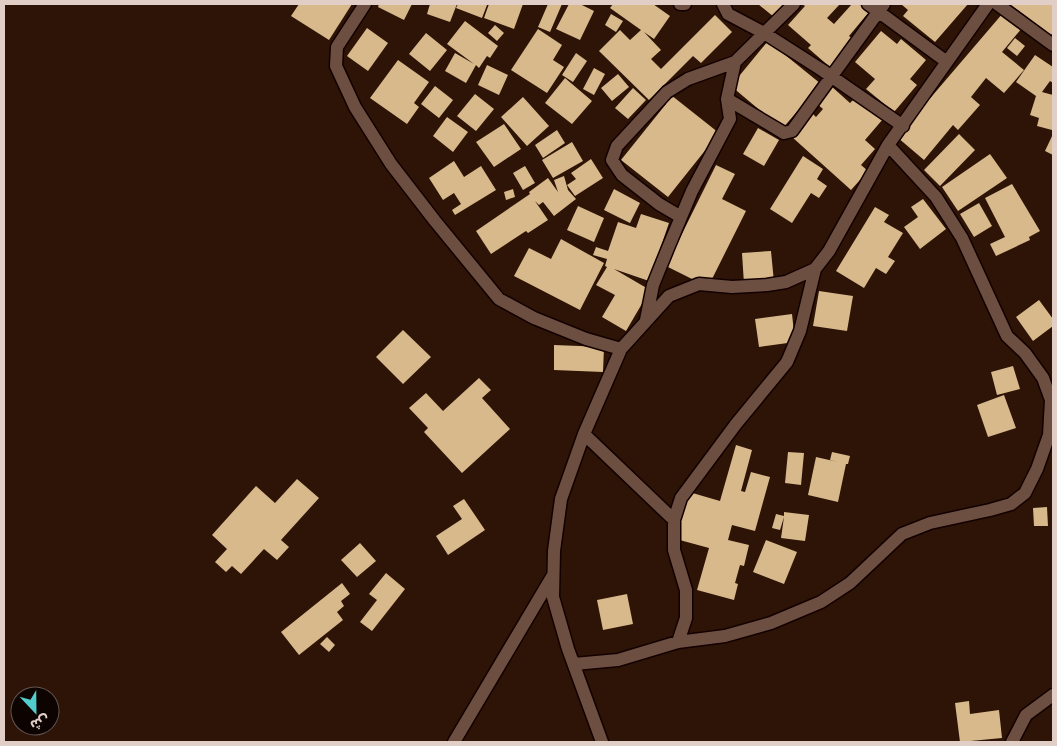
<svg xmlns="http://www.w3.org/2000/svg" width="1057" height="746" viewBox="0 0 1057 746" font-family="'DM Sans','Noto Sans Arabic',sans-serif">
	<rect width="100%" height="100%" fill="#2d1407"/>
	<path fill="#d8b98c" d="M299 4 313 5 314 4H352L329 40 291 16Z
		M379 4H412L404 20 378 7Z
		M430 4H457L450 22 427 14Z
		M458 4H483L487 5 482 18 456 8Z
		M489 4H523L514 29 484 18Z
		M548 4H562L550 32 538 27Z
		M569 4H580L594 11 580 40 556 29Z
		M613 4H653L670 16 654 39 644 32 661 50 651 59 661 69 715 15 732 32 701 63 693 56 649 100 599 51 620 30 630 40 641 30 610 8Z
		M758 4H785L774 17Z
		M802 4H840L827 18 834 24 852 4H860L869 12 849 36 855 41 831 68 808 48 811 45 788 25 805 6Z
		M901 4H968L935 42 903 16 908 10Z
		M1009 4H1053V32L1051 35Z
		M1003 13 1022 28 1002 52 1024 70 1004 93 986 78 971 97 980 105 958 130 953 125 924 160 897 137Z
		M611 14 623 21 616 32 605 25Z
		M465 21 498 46 490 58 487 56 479 68 476 65 466 83 445 71 455 53 474 64 447 44Z
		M495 25 504 33 497 41 488 33Z
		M367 28 388 43 368 71 347 56Z
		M538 29 562 45 553 60 564 67 547 93 511 70Z
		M881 31 897 44 901 39 926 60 910 79 917 85 894 112 866 89 875 79 855 62Z
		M426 33 447 50 430 71 409 54Z
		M1015 38 1025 46 1017 56 1007 48Z
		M768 41 821 84 782 129 731 86Z
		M576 53 587 61 573 82 562 75Z
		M1035 55 1053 67V83L1050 81 1042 92 1053 95 1052 130 1037 126 1039 118 1030 115 1036 96 1016 82Z
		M398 60 429 82 414 103 419 107 407 124 370 98Z
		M487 65 508 75 499 95 478 85Z
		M594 68 605 74 594 95 583 89Z
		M618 74 629 87 612 101 601 88Z
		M565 78 592 101 572 124 545 103Z
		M435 86 453 100 439 118 421 104Z
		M831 86 850 103 857 96 883 119 865 140 875 149 861 165 868 171 851 190 792 137 813 114 816 117 823 109 816 103Z
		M633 88 646 100 628 119 615 108Z
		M475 94 494 109 476 131 457 116Z
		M671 95 719 133 668 197 621 160 666 104 664 103Z
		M523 97 549 126 527 146 501 117Z
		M447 117 468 132 453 152 433 136Z
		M504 124 521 149 494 167 476 142Z
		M758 128 779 140 764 166 743 154Z
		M557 130 565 143 543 158 535 145Z
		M959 134 975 150 940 186 924 170Z
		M1053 134V155L1045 151Z
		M572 142 583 161 553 178 542 160Z
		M990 154 1007 178 958 211 942 187Z
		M803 156 823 169 817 179 827 186 819 198 811 193 792 223 770 209Z
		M591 159 603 178 575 196 567 185 576 179 571 173Z
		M454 161 464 177 481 166 496 190 455 215 452 210 461 204 454 193 443 200 429 178Z
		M716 165 735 174 722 199 746 211 708 287 666 266Z
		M525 166 535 183 523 190 513 173Z
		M564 176 568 190 576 199 554 216 543 202 539 205 535 201 548 220 528 233 526 231 491 254 476 231 530 194 529 192 548 178 558 192 554 180Z
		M1012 184 1040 231 1029 237 1030 240 996 256 990 244 1005 237 985 198Z
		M513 189 515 197 506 200 504 192Z
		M614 189 640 203 630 223 604 210Z
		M923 199 946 229 920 249 904 227 918 217 911 207Z
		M979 203 992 226 974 237 960 214Z
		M578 206 604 218 594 242 567 230Z
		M875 207 889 215 884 222 903 233 888 257 895 261 886 274 876 268 864 288 836 271Z
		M641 214 669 223 649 281 614 269 650 290 626 331 602 317 615 295 596 285 607 267 605 266 607 259 593 255 596 247 608 251 618 222 636 228Z
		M561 239 604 263 580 310 514 276 529 248 551 259Z
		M771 251 774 282 744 284 742 253Z
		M819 291 853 296 847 331 813 326Z
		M1039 300 1053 319V326L1033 341 1016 317Z
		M792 314 795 342 759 347 755 319Z
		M403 330 431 357 403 384 376 357Z
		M554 345 604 347 603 372 554 370Z
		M1013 366 1020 389 997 395 991 372Z
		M479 378 491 390 482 398 510 429 462 473 424 432 428 428 409 408 426 393 443 411Z
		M1004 395 1016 428 988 437 977 405Z
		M736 445 752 450 741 491 745 492 751 472 770 477 755 531 732 525 728 540 749 545 744 566 740 565 735 583 738 584 734 600 697 590 709 548 676 539 689 492 720 501Z
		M788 452 804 453 801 485 785 483Z
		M832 452 850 456 848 464H846L838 502 808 495 816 457 838 462 830 460Z
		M297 479 319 498 281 540 289 547 277 560 264 549 241 574 232 566 226 572 215 562 227 549 212 535 256 486 275 503Z
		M464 499 485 530 448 555 436 536 462 519 453 506Z
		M1047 507 1048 526H1034L1033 508Z
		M784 512 809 515 805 541 781 538 784 517 780 530 772 528 776 514 784 516Z
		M766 540 797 552 784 584 753 572Z
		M360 543 376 561 357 577 341 560Z
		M386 573 405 589 372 631 360 622 377 600 369 594Z
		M342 583 350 594 341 601 344 606 337 612 343 620 299 655 281 632Z
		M627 594 633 624 603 630 597 600Z
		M327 637 335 645 329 652 320 644Z
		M969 701 970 714 999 710 1002 738 960 742 955 703Z"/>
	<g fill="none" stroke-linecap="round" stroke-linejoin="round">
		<defs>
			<path id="minor" d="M365 4 337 47 336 66 355 107 391 164 435 221 499 299 534 318 586 339 621 349
				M680 4H685
				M723 4 728 14 764 33 822 70 903 126
				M868 4 947 62
				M997 4 1053 45
				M727 99 784 133 792 131 884 4
				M681 217 659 204 622 175 612 160 617 146 667 92 688 79 735 62
				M646 320 653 285 668 248 692 191 730 119 727 99 735 62 794 4
				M584 434 674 520
				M678 642 725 636 771 623 821 602 850 583 902 534 930 523 990 510 1011 504 1025 493 1037 469 1049 435 1051 400 1043 378 1025 353 1007 336 962 238 936 197 888 145
				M574 664 618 660 678 642 686 618V590L674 550V520L681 498 736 424 787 362 800 331 815 269
				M454 742 553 575
				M602 742 568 649 553 597 554 551 561 499 584 434 621 349 669 296 699 284 732 287 767 285 786 282 815 269 829 251 888 145 988 4
				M1012 742 1026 715 1053 695"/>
		</defs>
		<use href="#minor" stroke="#130100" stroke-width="15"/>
		<use href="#minor" stroke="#6d4f41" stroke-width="12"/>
	</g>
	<rect width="1057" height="746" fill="none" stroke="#e1cfc7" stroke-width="10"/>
	<g transform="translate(35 711) rotate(158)"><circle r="24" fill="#0d0402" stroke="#625551"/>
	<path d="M0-4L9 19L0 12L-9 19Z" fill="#52cdce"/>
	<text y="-8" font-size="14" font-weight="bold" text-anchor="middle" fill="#e1cfc7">ش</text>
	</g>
</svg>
